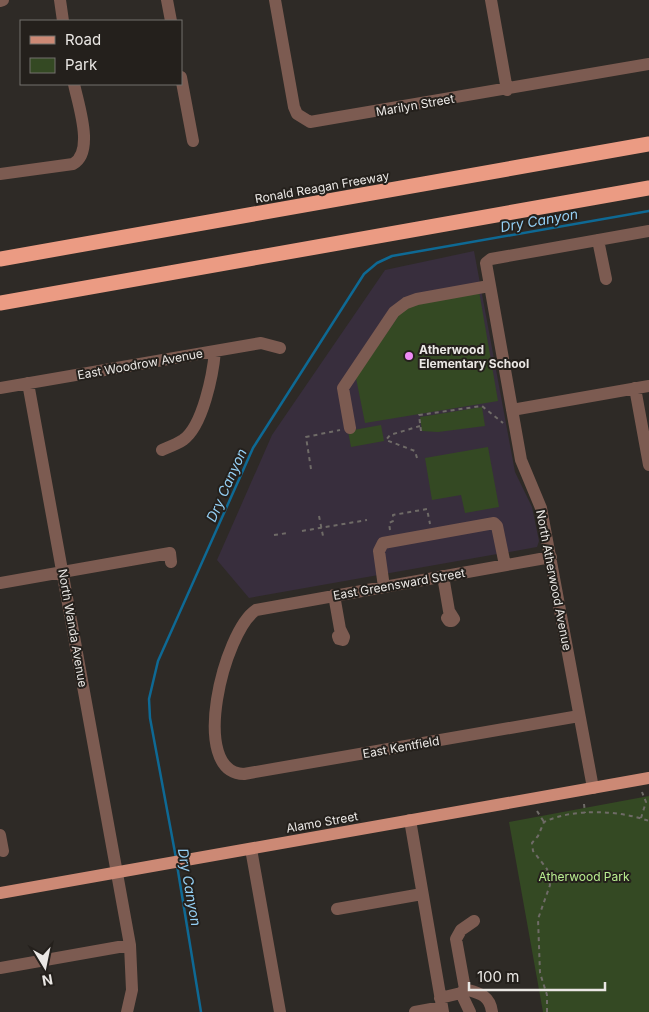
<svg xmlns="http://www.w3.org/2000/svg" width="649" height="1012" viewBox="0 0 649 1012" font-family="Inter,sans-serif">
	<rect width="100%" height="100%" fill="#2e2a26"/>
	<path fill="#382e3d" d="M474 251 515 472 532 507 539 541 537 547 249 598 217 560 272 435 385 270Z"/>
	<path fill="#344923" d="M479 291 498 401 365 423 356 378 399 315 413 304Z
		M482 407 485 426 438 432 422 431 420 417Z
		M381 425 384 441 351 447 348 431Z
		M488 447 499 507 465 513 461 495 432 500 425 458Z
		M649 796V1012H543L509 822Z"/>
	<g fill="none" stroke-linecap="round" stroke-linejoin="round">
		<path stroke="#0e6994" stroke-width="2.5" d="M176 858 150 718 149 699 158 661 253 448 364 274 377 263 392 256 649 211
			M177 865 201 1012"/>
		<path stroke="#6f6b67" stroke-width="2" stroke-dasharray="4 4" stroke-linecap="butt" d="M421 431 419 415 482 406 503 423
			M417 458 415 451 386 440 390 435 420 426
			M311 469 306 437 340 430
			M319 516 323 536
			M390 530 389 523 393 521V515L427 509 430 524
			M302 531 367 520
			M274 535 288 533
			M584 804 585 813
			M537 811 544 822
			M641 818 646 802 642 792
			M547 1012V995L540 973 538 919 550 885 547 869 533 851 532 843 538 836 544 822C574 808 618 810 649 821"/>
		<path stroke="#7c5b51" stroke-width="12" d="M60 0 63 21
			M167 0 171 21
			M275 0 294 107 297 114 310 122 649 64
			M491 0 507 90
			M0 1 3 0
			M181 77 193 141
			M0 174 73 164C95 152 78 104 74 84
			M598 240 606 279
			M28 383 130 945 132 990 127 1012
			M0 388 261 343 280 348
			M635 388 649 465
			M512 410 649 386
			M350 428 343 388 394 312 406 303 417 299 489 286
			M162 450C169 447 177 444 183 440 203 426 213 374 215 351
			M551 557 256 610C224 631 188 773 244 774L579 716
			M443 576 449 611 454 619 452 621H449L447 618
			M0 583 170 553 171 562
			M384 587 379 551 383 543 494 523 497 526 505 565
			M334 595 340 629 344 637 343 640 339 639 338 636
			M593 788 541 508 521 460 486 263 491 259 649 231
			M410 820 443 1012
			M0 835 3 851
			M251 849 280 1012
			M337 909 422 894
			M0 968 130 945
			M465 989C479 993 490 995 492 1012
			M461 993 470 1012
			M440 998 461 993 465 989 456 939 461 930 474 921
			M415 1012 442 1007"/>
		<path stroke="#cc8975" stroke-width="12" d="M0 893 649 778"/>
		<path stroke="#eb9b83" stroke-width="15" d="M0 259 649 144
			M0 303 649 188"/>
	</g>
	<circle fill="#ef8bf6" stroke="#24201c" stroke-width="2" cx="409" cy="356" r="5"/>
	<g text-anchor="middle" dominant-baseline="central" stroke-width="4" stroke-linejoin="round" paint-order="stroke">
		<g font-size="12" fill="#eae7e4" stroke="#24201c">
			<text transform="translate(415 105) rotate(-10)">Marilyn Street</text>
			<text transform="translate(322 187) rotate(-10)">Ronald Reagan Freeway</text>
			<text transform="translate(140 364) rotate(-10)">East Woodrow Avenue</text>
			<text transform="translate(554 580) rotate(79)">North Atherwood Avenue</text>
			<text transform="translate(399 584) rotate(-10)">East Greensward Street</text>
			<text transform="translate(73 628) rotate(80)">North Wanda Avenue</text>
			<text transform="translate(401 747) rotate(-10)">East Kentfield</text>
			<text transform="translate(322 822) rotate(-10)">Alamo Street</text>
		</g>
		<g font-size="12" font-weight="bold" fill="#eae7e4" stroke="#24201c" text-anchor="start">
			<text x="419" y="349">Atherwood<tspan x="419" dy="14">Elementary School</tspan></text>
		</g>
		<g font-size="12" fill="#b9ed90" stroke="#24201c">
			<text x="584" y="876">Atherwood Park</text>
		</g>
		<g font-size="14" font-style="italic" fill="#94cff4" stroke="#24201c">
			<text transform="translate(539 220) rotate(-10)">Dry Canyon</text>
			<text transform="translate(226 485) rotate(-66)">Dry Canyon</text>
			<text transform="translate(190 887) rotate(80)">Dry Canyon</text>
		</g>
	</g>
	<rect x="20" y="20" width="162" height="65" fill="#24201c" stroke="#73706c"/>
	<rect x="30" y="36" width="25" height="8" fill="#cc8975" stroke="#73706c"/>
	<text x="65" y="45" font-size="15" fill="#eae7e4">Road</text>
	<rect x="30" y="58" width="25" height="15" fill="#344923" stroke="#73706c"/>
	<text x="65" y="70" font-size="15" fill="#eae7e4">Park</text>
	<g transform="translate(45 967) rotate(170)" stroke="#24201c" stroke-width="4" paint-order="stroke">
	<path d="M0-4L9 19L0 12L-9 19Z" fill="#eae7e4"/>
	<text y="-8" font-size="14" font-weight="bold" text-anchor="middle" fill="#eae7e4">N</text>
	</g>
	<path d="M469 982v8h136v-8" fill="none" stroke="#eae7e4" stroke-width="2.5"/>
	<text x="477" y="982" font-size="15" fill="#eae7e4" stroke="#24201c" stroke-width="4" paint-order="stroke">100 m</text>
</svg>
